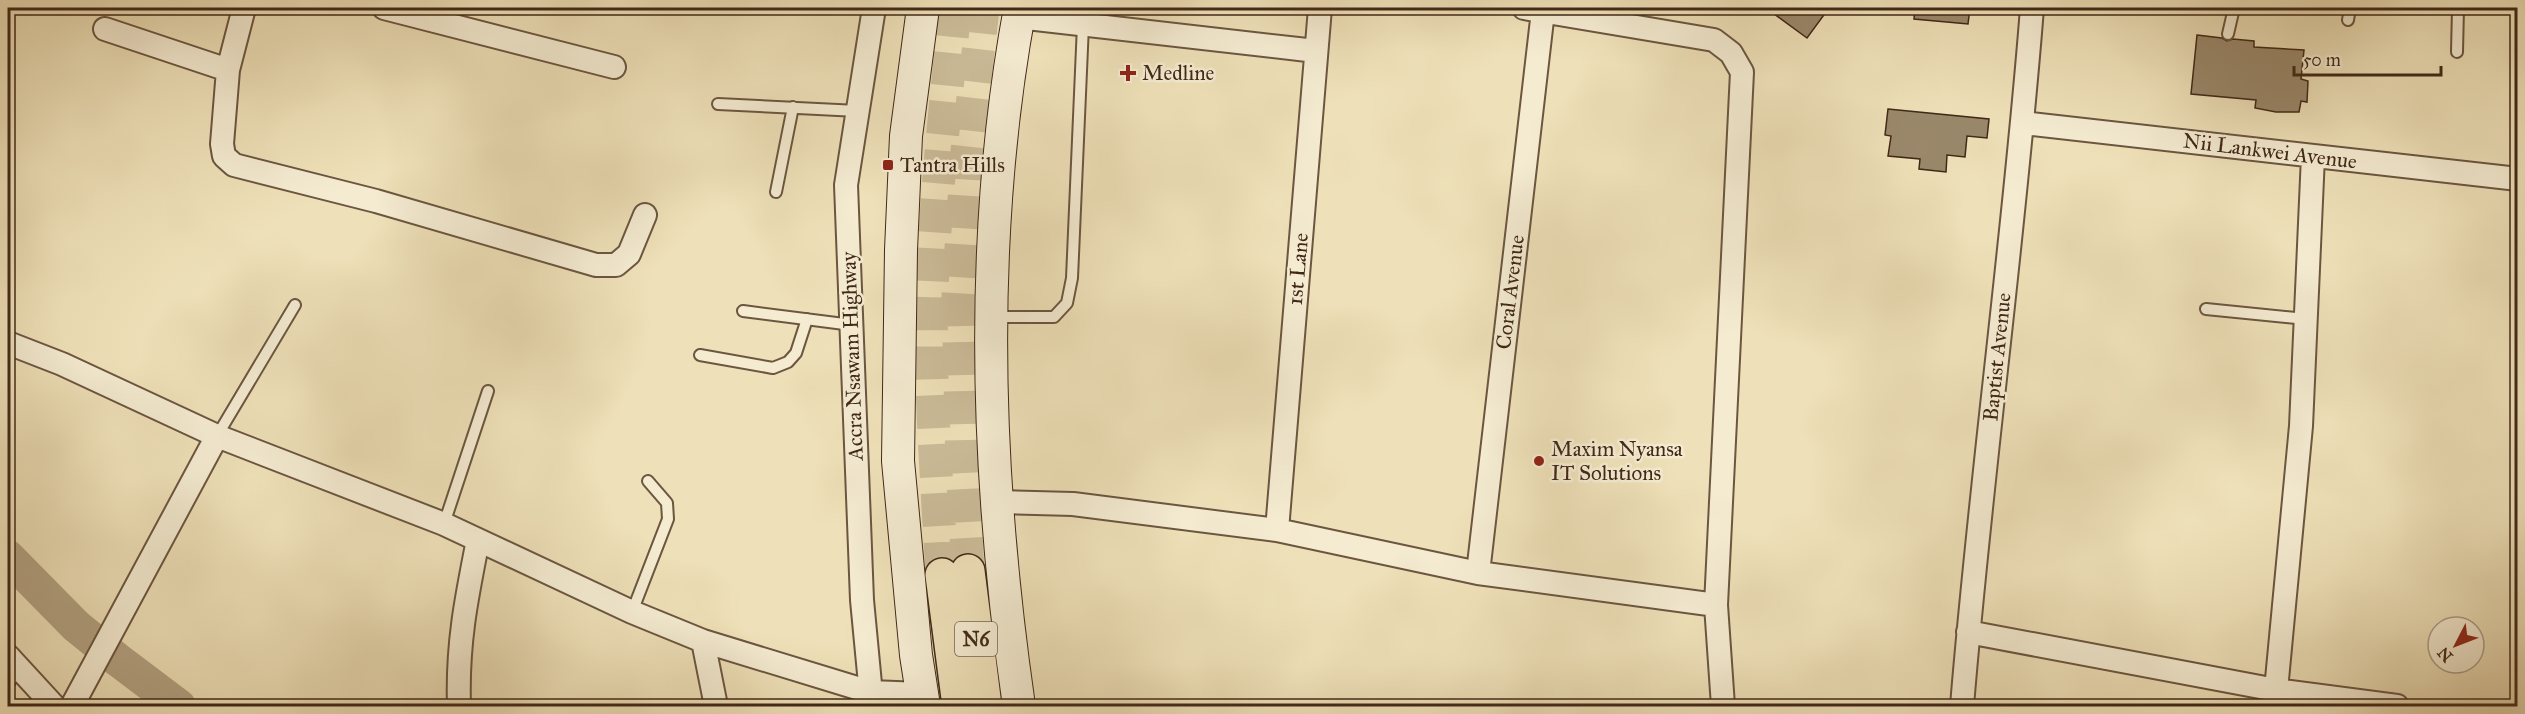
<svg xmlns="http://www.w3.org/2000/svg" width="2525" height="714" viewBox="0 0 2525 714" font-family="'IM FELL Great Primer',serif">
	<rect width="100%" height="100%" fill="#eee0b8"/>
	<filter id="stains"><feTurbulence type="fractalNoise" baseFrequency=".00333" numOctaves="4"/><feColorMatrix values="0 0 0 0 .2 0 0 0 0 .09 0 0 0 0 .02 0 0 0 .5 -.17"/></filter>
	<radialGradient id="worn" r=".72"><stop offset=".6" stop-color="#630" stop-opacity="0"/><stop offset="1" stop-color="#630" stop-opacity=".3"/></radialGradient>
	<g fill="none" stroke-linecap="round" stroke-linejoin="round">
		<path stroke="#b3a182" stroke-width="34" d="M8 557 76 626 118 660 179 706"/>
	</g>
	<path fill="#9a886b" stroke="#402818" stroke-width="1.5" d="M1766 8H1829L1807 38Z
		M1915 8H1970L1968 24 1914 19Z
		M2197 35 2222 38 2227 41 2233 39 2254 41V47L2304 50 2301 79 2308 81 2307 102 2301 101 2299 112H2276L2255 108 2256 100 2191 94Z
		M1888 109 1989 119 1987 138 1967 136 1965 157 1947 155 1946 172 1919 169 1920 159 1888 156 1891 136 1885 135Z"/>
	<g fill="none" stroke-linecap="round" stroke-linejoin="round">
		<path stroke="#cbbb98" stroke-width="33" stroke-dasharray="33 16" stroke-linecap="butt" d="M968 571 962 467 958 297 967 151 983 8
			M942 575C937 481 929 387 932 293 935 198 946 102 955 8"/>
		<defs>
			<path id="service" d="M2348 20 2350 8
				M1061 22 1076 8
				M2228 34 2234 8
				M2457 52 2458 8
				M718 104 858 111
				M776 192 793 107
				M2206 309 2306 319
				M743 311 852 325
				M996 317H1054L1067 303 1072 278 1083 25
				M700 355 773 368 788 362 796 353 807 319
				M217 436 295 305
				M444 524 488 391
				M632 612 668 519 667 503 648 481
				M8 684 20 669"/>
			<path id="minor" d="M244 8 228 70 222 144 224 156 234 165 376 201 596 265H616L629 254 645 215
				M384 8 614 67
				M1524 8 1714 40 1731 53 1742 72 1716 605 1723 706
				M1018 17 1316 51
				M105 29 228 70
				M2023 123 2518 179
				M8 343 62 364 217 436 444 524 632 612 703 641 870 692 922 694
				M997 502 1073 504 1277 530 1478 573 1716 605
				M1277 530 1320 8
				M1478 573 1543 11
				M1968 632 2276 690 2397 706
				M703 641 716 706
				M8 656 54 706
				M2276 690 2301 426 2313 156
				M872 705 862 600 846 185 874 8
				M72 706 217 436
				M459 706C457 645 466 600 478 540
				M1962 706C1981 473 2014 241 2032 8"/>
			<path id="secondary" d="M923 8 906 136 901 250 898 461 916 655 924 706
				M1019 706C986 478 978 235 1020 8"/>
			<path id="trunk" d="M968 571 985 706
				M942 575 959 706"/>
		</defs>
		<use href="#service" stroke="#6c5640" stroke-width="14"/>
		<use href="#minor" stroke="#6c5640" stroke-width="26"/>
		<use href="#secondary" stroke="#402818" stroke-width="34"/>
		<use href="#trunk" stroke="#402818" stroke-width="36"/>
		<use href="#service" stroke="#f4ebd1" stroke-width="10"/>
		<use href="#minor" stroke="#f4ebd1" stroke-width="22"/>
		<use href="#secondary" stroke="#f4ebd1" stroke-width="32"/>
		<use href="#trunk" stroke="#eee0b8" stroke-width="33"/>
	</g>
	<g fill="#8f2418" stroke="#f4ebd1" stroke-width="2">
		<path d="M1125 64h6v6h6v6h-6v6h-6v-6h-6v-6h6z"/>
		<rect x="882" y="159" width="12" height="12" rx="3"/>
		<circle cx="1539" cy="461" r="6"/>
	</g>
	<g text-anchor="middle" dominant-baseline="central" stroke-width="5" stroke-linejoin="round" paint-order="stroke">
		<rect fill="#f4ebd1" stroke="#766250" stroke-width="1.5" x="955" y="622" width="42" height="34" rx="4.5"/>
		<g font-size="20" font-weight="bold" fill="#402818">
			<text x="976" y="639">N6</text>
		</g>
		<g font-size="21" fill="#402818" stroke="#f4ebd1" text-anchor="start">
			<text x="1142" y="73">Medline</text>
			<text x="900" y="165">Tantra Hills</text>
			<text x="1551" y="449">Maxim Nyansa<tspan x="1551" dy="24">IT Solutions</tspan></text>
		</g>
		<g font-size="21" fill="#402818" stroke="#f4ebd1">
			<text transform="translate(2270 151) rotate(7)">Nii Lankwei Avenue</text>
			<text transform="translate(1298 269) rotate(-85)">1st Lane</text>
			<text transform="translate(1510 292) rotate(-83)">Coral Avenue</text>
			<text transform="translate(852 356) rotate(-92)">Accra Nsawam Highway</text>
			<text transform="translate(1997 357) rotate(-84)">Baptist Avenue</text>
		</g>
	</g>
	<rect width="2525" height="714" fill="none" stroke="#eee0b8" stroke-width="30"/>
	<rect x="9" y="9" width="2507" height="696" fill="none" stroke="#402818" stroke-width="3"/>
	<rect x="15" y="15" width="2495" height="684" fill="none" stroke="#402818" stroke-width="1.5"/>
	<g transform="translate(2456 645) rotate(228)"><circle r="28" fill="#f4ebd1" stroke="#ac9d87" stroke-width="1.5"/>
	<path d="M0-4.5L10 22L0 15L-10 22Z" fill="#8f2418"/>
	<text y="-9" font-size="16" font-weight="bold" text-anchor="middle" fill="#402818">N</text>
	</g>
	<path d="M2294 66v9h147v-9" fill="none" stroke="#402818" stroke-width="3"/>
	<text x="2303" y="66" font-size="18" fill="#402818" stroke="#f4ebd1" stroke-width="4.5" paint-order="stroke">50 m</text>
	<rect width="100%" height="100%" filter="url(#stains)"/>
	<rect width="100%" height="100%" fill="url(#worn)"/>
</svg>
